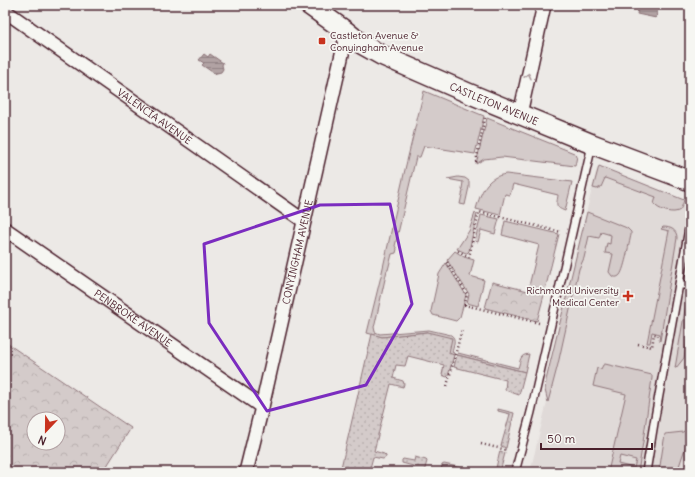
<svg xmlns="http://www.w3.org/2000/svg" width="695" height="477" viewBox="0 0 695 477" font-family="Delius,sans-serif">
	<defs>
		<pattern id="park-crowns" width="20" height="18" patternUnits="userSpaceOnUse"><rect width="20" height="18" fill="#d4cbca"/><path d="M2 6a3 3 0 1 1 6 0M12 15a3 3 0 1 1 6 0" fill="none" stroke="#b8aeae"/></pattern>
		<pattern id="garden-dots" width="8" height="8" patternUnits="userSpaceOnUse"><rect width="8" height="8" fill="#d4cbca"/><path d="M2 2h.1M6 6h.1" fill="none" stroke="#b8aeae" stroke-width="1.8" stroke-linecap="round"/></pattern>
		<pattern id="water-rules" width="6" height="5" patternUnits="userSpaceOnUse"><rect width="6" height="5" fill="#b1a2a3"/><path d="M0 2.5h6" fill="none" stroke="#928385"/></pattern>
	</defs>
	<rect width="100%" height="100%" fill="#ece9e6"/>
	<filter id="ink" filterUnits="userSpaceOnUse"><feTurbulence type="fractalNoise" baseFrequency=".025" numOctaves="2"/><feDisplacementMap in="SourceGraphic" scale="8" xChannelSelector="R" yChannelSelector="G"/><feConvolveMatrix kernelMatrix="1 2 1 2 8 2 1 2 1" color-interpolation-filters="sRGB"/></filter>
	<g filter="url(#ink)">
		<path fill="#e0dad8" d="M599 166 690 203V472H530L547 402 545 390 546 380 596 172Z"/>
		<path fill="#d4cbca" stroke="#8f757a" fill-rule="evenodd" d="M424 91 484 116 475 154 424 146 420 157H416L395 246 397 249 396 253 392 254 388 270H387L375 324 374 327 375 332 380 334 429 330 451 335C457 339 453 346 452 352L454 353V355L449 354 427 332 382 337 367 333 382 272 406 165 407 161Z
			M487 118 574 153 577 156 575 166 502 157 484 159 476 164Z
			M599 166 684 200C683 203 682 207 680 210 674 215 658 210 654 204L656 197 605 178 601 187 597 189 593 188Z
			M506 174 572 182 565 211C554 207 557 204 558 195L513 184 510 195 505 194 500 215 476 209C481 192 486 177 506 174Z
			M458 177 465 178 469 181V187L465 205 460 204 463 190 462 189 463 182 447 179Z
			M587 212 627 228 631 232V235C629 243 624 273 619 276 616 278 615 277 612 276L609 272 613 254 605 253 607 243 610 244 611 235 601 232 599 238 589 236 584 258 579 269 558 364 548 402 545 390 546 380Z
			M475 213 477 214 469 251 467 253H466L457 249 469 231Z
			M481 215 499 219 495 234 481 230 478 242 475 241Z
			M505 221 559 234 545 290 529 286 539 245 502 235Z
			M663 227C671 227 677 230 677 238L660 341H659L660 334 652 332 650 343H647L669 231 661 229Z
			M455 251 464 257 474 260 470 276 484 280 478 306 467 303 469 294 447 260Z
			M446 263 466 295 460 317 456 321 433 315 431 311 439 274Z
			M690 295V323L684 358 676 368H675L687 298Z
			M458 353 518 368C521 360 519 355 529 354L525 372 457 355Z
			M605 364 652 375V378L643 442 638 472H608L626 394 593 386 597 368 601 369 603 365ZM620 456 636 460 634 468 618 464Z
			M690 426V434L677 472H659L665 434 683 432Z"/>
		<path fill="url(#park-crowns)" stroke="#8f757a" fill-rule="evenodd" d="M492 282 544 295 537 321 485 308Z
			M5 342 131 428 103 472H5ZM34 419H58V443H34Z"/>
		<path fill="url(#garden-dots)" stroke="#8f757a" d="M427 332 452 338 449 353 454 355 448 376 447 377 442 375 444 365 408 356 405 366 396 365 393 378 403 381 404 384 403 387 391 384 374 451 384 454 386 456V457L383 459 373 457 369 472H340L372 334 382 337Z
			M457 355 525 372 519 395 505 390 506 380 454 367Z
			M498 409 514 413 506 448 501 446 510 414 498 411Z
			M500 451 505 453 500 472H495Z
			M415 457 426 460 427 461 424 472 412 471 413 466 402 463V460L403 459 414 461Z
			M444 464 463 468 466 470V472H441L442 465Z"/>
		<path fill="url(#water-rules)" stroke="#886e73" d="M639 5 658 8 656 18 637 14Z
			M204 54 208 57 210 54 223 63 222 65 223 69 221 72 217 73H216L215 74 202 65 204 63 199 60Z"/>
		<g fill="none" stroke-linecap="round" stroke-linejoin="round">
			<defs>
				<path id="lane" d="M679 285H690
					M515 472 531 412 592 145
					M646 472 654 423 690 223"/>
				<g id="street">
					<path id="s1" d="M5 11 304 221"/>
					<path d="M520 114 544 5"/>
					<path id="s2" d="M5 229 262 407"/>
					<path id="s3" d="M246 472 262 407 347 32"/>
				</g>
				<g id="secondary">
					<path id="s4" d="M309 5 347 32 363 45 381 55 468 93 592 144 690 181"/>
				</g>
			</defs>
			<use href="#lane" stroke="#4a1f2b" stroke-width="10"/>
			<use href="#street" stroke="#4a1f2b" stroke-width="16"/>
			<use href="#secondary" stroke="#4a1f2b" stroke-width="22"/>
			<path stroke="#4a1f2b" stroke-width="2.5" stroke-dasharray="1 3" stroke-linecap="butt" d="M476 162 485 117
				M458 251 469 257 479 212 561 232
				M447 262 467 294 465 305 539 323
				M638 344 652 347 654 334 658 335V336
				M447 386 462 329
				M481 444 507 450"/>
			<use href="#lane" stroke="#f6f6f2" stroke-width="7"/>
			<use href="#street" stroke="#f6f6f2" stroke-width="13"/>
			<use href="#secondary" stroke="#f6f6f2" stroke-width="19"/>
		</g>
		<defs><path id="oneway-chevron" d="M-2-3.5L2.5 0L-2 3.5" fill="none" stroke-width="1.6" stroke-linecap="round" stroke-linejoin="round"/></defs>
		<use stroke="#a99598" href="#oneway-chevron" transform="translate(528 76) rotate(-77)"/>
	</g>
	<path fill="none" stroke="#7b2cbf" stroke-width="3" stroke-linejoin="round" d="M390 204 412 304 366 385 267 411 209 323 204 244 320 205Z"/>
	<g fill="#c8321e" stroke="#f6f6f2" stroke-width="1.5">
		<rect x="318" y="37" width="8" height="8" rx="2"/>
		<path d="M626 290h4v4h4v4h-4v4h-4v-4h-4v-4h4z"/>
	</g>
	<g text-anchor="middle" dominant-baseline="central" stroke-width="3.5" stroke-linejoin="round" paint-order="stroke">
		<g font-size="10" fill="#4a1f2b" stroke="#f6f6f2" text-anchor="start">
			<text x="330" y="35">Castleton Avenue &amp;<tspan x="330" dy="12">Conyingham Avenue</tspan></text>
			<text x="619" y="290" text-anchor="end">Richmond University<tspan x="619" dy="12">Medical Center</tspan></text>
		</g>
		<g font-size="10" fill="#4a1f2b" stroke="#f6f6f2">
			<text stroke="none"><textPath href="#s4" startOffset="211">CASTLETON AVENUE</textPath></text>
			<text stroke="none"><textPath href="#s1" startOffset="183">VALENCIA AVENUE</textPath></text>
			<text stroke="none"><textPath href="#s3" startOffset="226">CONYINGHAM AVENUE</textPath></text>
			<text stroke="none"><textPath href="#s2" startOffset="156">PENBROKE AVENUE</textPath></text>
		</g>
	</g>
	<rect width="695" height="477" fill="none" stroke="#f6f6f2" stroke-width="20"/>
	<rect x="10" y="10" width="675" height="457" fill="none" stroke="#4a1f2b" stroke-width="1.5" filter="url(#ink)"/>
	<g transform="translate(46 431) rotate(202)"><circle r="19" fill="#f6f6f2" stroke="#b1a0a2"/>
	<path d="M0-3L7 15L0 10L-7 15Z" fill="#c8321e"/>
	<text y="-6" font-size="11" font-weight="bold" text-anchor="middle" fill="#4a1f2b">N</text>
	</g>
	<path d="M541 443v6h111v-6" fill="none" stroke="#4a1f2b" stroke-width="2"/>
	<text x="547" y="443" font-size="12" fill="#4a1f2b" stroke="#f6f6f2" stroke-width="3" paint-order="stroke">50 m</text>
</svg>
